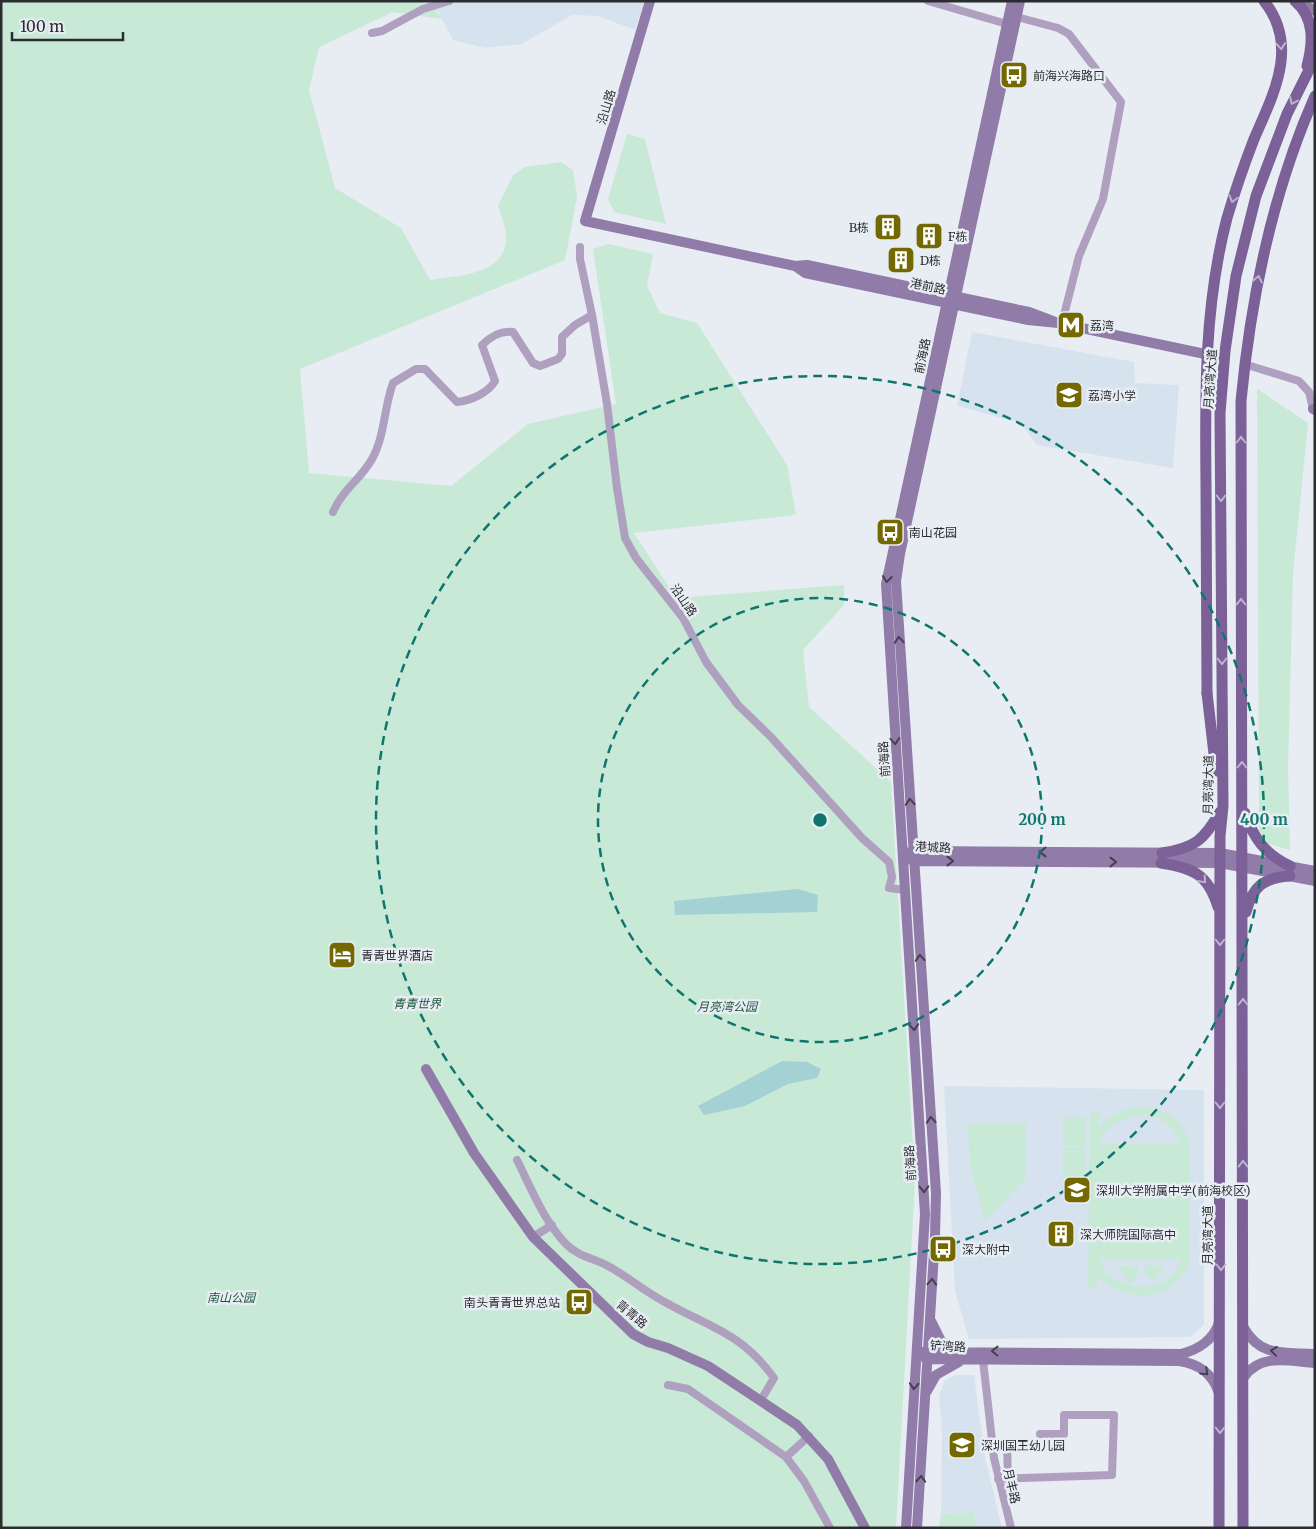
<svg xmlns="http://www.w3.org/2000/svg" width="1316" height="1529" viewBox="0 0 1316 1529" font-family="Merriweather,'Noto Sans SC',serif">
	<rect width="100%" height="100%" fill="#e7edf3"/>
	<path fill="#d6e3ee" d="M417 1H645L635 30 598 16 572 15 522 44 485 48 453 40 438 12Z
		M972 332 1134 362 1135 383 1179 385 1173 468 1037 445 1020 423 957 406Z
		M944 1086 1204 1090V1325L1190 1337 969 1339 955 1291Z
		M956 1375H974L985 1457 1002 1528H977L972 1512 941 1514 942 1433 939 1396 945 1380Z"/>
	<path fill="#c7e9d5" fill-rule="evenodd" d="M1 1H417C427 6 436 9 442 19L393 12 319 47 309 90 335 188 401 228 430 280C456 276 508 275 506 236 506 227 501 215 498 206L513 175 525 167 561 162 573 170 577 197 565 260 300 369 309 473 451 486 528 424 616 404 593 249 608 244 653 254 647 286 660 313 697 323 787 465 796 515 634 533 676 598 844 585V605L803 650 809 707 891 782 915 1180 896 1528H1Z
		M627 134 645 139 666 224 614 212 608 199Z
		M1257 389 1308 423 1293 573 1288 768 1290 850 1266 843 1259 829Z
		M1141 1107C1164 1108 1184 1119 1189 1143L1190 1260C1177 1302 1125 1305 1098 1276L1097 1287H1088L1090 1113H1099V1127C1111 1114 1123 1108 1141 1107ZM1143 1115C1161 1118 1176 1126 1181 1144H1099C1106 1125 1124 1116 1143 1115ZM1099 1259H1180C1172 1299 1110 1293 1099 1259Z
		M1063 1117H1085V1146H1063Z
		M968 1123H1026V1178L985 1221 970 1165Z
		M1063 1148H1085V1177H1063Z
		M1143 1265 1164 1266 1153 1283 1145 1274Z
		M1118 1266H1139C1138 1274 1136 1279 1129 1284Z
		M973 1512 977 1528H939L941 1514Z"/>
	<path fill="#a4d1d3" d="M798 889 818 895 817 912 675 915 674 901Z
		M782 1061 807 1062 821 1069 817 1078 788 1084 745 1106 704 1115 698 1106Z"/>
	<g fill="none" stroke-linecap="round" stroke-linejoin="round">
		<path stroke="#afa0c0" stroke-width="8" d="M928 1 1007 24
			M1017 17 1058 28 1069 34 1121 102 1103 199 1079 256 1062 323
			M372 33 382 31 423 9 449 1
			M580 247V259L592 315 607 404 617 488 625 538 636 558 683 618 706 662 738 705 770 736 862 838 889 862 892 877 889 888 905 890
			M1244 364 1299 381 1309 392 1313 409
			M333 512C343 489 361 479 372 459 385 436 384 407 393 383L416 369H425L457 402C470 401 488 393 495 381L482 345C490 337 501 330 513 332L533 363 540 366 558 359 562 354V337L575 325 592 315
			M517 1160C531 1188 543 1219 565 1243 577 1256 593 1258 608 1266 627 1276 644 1291 663 1301 708 1327 741 1332 774 1378L761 1400
			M533 1237 552 1225
			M983 1360 994 1458 1011 1528
			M668 1385 688 1389 786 1457 804 1481 830 1528
			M1007 1442 1008 1479
			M786 1457 809 1436
			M998 1479 1112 1475 1114 1415H1064V1434H1040"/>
		<path stroke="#917ba9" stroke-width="10" d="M650 1 585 221 795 266 807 265 1029 312 1058 323
			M1299 1 1315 11
			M795 266 805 273 1028 320 1058 323 1224 358
			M1313 409 1315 410
			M908 853 913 851 1220 853 1315 871
			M908 858 913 861 1220 863 1315 881
			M426 1069 474 1153 533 1237 633 1334 648 1342 668 1348 708 1366 797 1425 828 1459 865 1528
			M931 1321 941 1341 954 1350
			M1244 1328C1261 1358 1285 1352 1315 1354
			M922 1352 1181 1354C1198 1350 1213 1340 1219 1323
			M922 1356 927 1359 1179 1361C1199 1364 1212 1373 1219 1393
			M1244 1377C1261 1353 1288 1361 1315 1363
			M927 1391 936 1375 959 1362
			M906 1528 925 1214 886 584 1012 1
			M917 1528 935 1237 936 1193 896 581 900 554 1020 1"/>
		<path stroke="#7c6098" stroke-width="11" d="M1295 1C1315 18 1313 43 1307 66
			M1207 693 1216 771
			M1245 813C1254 839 1265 854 1290 866
			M1162 853C1195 848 1204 840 1220 812
			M1161 863C1193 868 1208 874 1218 907
			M1246 912C1253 886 1263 878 1290 876
			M1219 1528 1220 836 1223 806 1220 413 1225 351 1236 276 1256 196 1287 114 1315 58
			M1243 1528 1241 401C1251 296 1272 193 1315 96"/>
		<path stroke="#7c6098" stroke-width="11" d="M1207 693C1207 624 1206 554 1206 485 1205 395 1204 306 1227 218 1235 191 1244 165 1254 139 1273 95 1300 46 1264 1"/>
	</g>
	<defs><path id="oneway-chevron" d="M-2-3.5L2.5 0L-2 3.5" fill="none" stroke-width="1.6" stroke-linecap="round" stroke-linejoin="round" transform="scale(1.25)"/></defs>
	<g stroke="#bcb5cf">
		<use href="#oneway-chevron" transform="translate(1281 46) rotate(85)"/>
		<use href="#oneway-chevron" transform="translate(1293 101) rotate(116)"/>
		<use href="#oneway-chevron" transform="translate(1233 199) rotate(106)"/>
		<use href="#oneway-chevron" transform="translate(1258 279) rotate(-78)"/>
		<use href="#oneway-chevron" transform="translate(1241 440) rotate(-90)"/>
		<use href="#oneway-chevron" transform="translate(1221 498) rotate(90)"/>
		<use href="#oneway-chevron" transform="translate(1241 602) rotate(-90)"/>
		<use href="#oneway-chevron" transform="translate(1222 661) rotate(90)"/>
		<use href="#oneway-chevron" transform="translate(1242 765) rotate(-90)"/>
		<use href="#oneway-chevron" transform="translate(1203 880) rotate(49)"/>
		<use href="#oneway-chevron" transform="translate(1220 942) rotate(90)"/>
		<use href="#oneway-chevron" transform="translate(1243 1002) rotate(-90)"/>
		<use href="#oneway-chevron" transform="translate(1220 1105) rotate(90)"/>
		<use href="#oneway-chevron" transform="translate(1243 1164) rotate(-90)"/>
		<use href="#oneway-chevron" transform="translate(1221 1267) rotate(90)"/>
		<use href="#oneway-chevron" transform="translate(1220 1430) rotate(90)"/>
	</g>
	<g stroke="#44404e">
		<use href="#oneway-chevron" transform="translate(887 579) rotate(97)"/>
		<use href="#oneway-chevron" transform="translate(899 640) rotate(-94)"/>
		<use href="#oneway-chevron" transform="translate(895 741) rotate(86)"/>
		<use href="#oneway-chevron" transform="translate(910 802) rotate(-94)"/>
		<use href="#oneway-chevron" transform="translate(1043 852) rotate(-180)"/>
		<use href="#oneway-chevron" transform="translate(950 861)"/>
		<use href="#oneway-chevron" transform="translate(1113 862)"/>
		<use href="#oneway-chevron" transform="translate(920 958) rotate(-94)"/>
		<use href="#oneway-chevron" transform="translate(914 1027) rotate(86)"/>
		<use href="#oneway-chevron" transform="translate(931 1120) rotate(-94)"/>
		<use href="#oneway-chevron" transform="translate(924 1189) rotate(88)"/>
		<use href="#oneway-chevron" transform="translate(932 1282) rotate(-86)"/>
		<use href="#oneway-chevron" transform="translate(995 1351) rotate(-179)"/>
		<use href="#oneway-chevron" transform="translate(1274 1351) rotate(-173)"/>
		<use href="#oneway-chevron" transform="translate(1205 1372) rotate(44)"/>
		<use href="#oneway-chevron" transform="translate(914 1386) rotate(93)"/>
		<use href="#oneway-chevron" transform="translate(921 1479) rotate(-87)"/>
	</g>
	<g fill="none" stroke="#0f766e" stroke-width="2.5" stroke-dasharray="9 6">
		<circle cx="820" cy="820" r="222"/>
		<circle cx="820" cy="820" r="444"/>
	</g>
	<defs>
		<symbol id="bus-square" viewBox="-11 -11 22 22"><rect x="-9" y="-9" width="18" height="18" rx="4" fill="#746800" stroke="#e7edf3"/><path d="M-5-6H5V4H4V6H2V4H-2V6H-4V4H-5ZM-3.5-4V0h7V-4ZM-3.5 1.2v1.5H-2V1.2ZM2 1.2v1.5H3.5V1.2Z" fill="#fff"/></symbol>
		<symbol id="building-square" viewBox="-11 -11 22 22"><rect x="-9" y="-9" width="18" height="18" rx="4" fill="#746800" stroke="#e7edf3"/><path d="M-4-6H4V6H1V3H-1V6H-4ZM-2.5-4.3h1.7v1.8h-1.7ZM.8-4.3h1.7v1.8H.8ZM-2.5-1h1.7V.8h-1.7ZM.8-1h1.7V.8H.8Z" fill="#fff"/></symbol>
		<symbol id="metro-square" viewBox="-11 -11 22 22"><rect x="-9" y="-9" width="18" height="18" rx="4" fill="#746800" stroke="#e7edf3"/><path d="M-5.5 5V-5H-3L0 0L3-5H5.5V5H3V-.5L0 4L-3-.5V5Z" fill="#fff"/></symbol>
		<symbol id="school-square" viewBox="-11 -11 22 22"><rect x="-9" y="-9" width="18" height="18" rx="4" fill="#746800" stroke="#e7edf3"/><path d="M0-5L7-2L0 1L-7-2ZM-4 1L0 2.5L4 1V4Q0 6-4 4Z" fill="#fff"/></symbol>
		<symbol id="hotel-square" viewBox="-11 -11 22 22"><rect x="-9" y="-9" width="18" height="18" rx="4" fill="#746800" stroke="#e7edf3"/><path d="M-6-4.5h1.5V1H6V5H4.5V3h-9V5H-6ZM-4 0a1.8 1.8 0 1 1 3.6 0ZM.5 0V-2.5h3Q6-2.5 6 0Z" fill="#fff"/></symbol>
	</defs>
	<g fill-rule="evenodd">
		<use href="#bus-square" x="998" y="59" width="32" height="32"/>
		<use href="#building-square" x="872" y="211" width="32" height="32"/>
		<use href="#building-square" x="913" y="220" width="32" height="32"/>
		<use href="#building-square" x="885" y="244" width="32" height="32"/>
		<use href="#metro-square" x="1055" y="309" width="32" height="32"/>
		<use href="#school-square" x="1053" y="379" width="32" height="32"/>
		<use href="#bus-square" x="874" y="516" width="32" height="32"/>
		<use href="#hotel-square" x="326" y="939" width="32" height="32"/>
		<use href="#school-square" x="1061" y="1174" width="32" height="32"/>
		<use href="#building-square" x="1045" y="1218" width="32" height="32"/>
		<use href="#bus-square" x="927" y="1233" width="32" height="32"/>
		<use href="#bus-square" x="563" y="1286" width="32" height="32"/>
		<use href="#school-square" x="946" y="1429" width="32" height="32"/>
	</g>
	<g text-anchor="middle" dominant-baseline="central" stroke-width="5" stroke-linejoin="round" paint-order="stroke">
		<g font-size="12" fill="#2a2c2f" stroke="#e7edf3" text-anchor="start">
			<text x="1033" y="75">前海兴海路口</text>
			<text x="869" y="227" text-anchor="end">B栋</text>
			<text x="948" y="236">F栋</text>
			<text x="920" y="260">D栋</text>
			<text x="1090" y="325">荔湾</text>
			<text x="1088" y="395">荔湾小学</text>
			<text x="909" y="532">南山花园</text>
			<text x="361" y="955">青青世界酒店</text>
			<text x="1096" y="1190">深圳大学附属中学(前海校区)</text>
			<text x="1080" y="1234">深大师院国际高中</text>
			<text x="962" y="1249">深大附中</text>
			<text x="560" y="1302" text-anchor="end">南头青青世界总站</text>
			<text x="981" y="1445">深圳国王幼儿园</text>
		</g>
		<g font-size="12" fill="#2a2c2f" stroke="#e7edf3">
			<text transform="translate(606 107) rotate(-73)">沿山路</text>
			<text transform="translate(928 286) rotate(12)">港前路</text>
			<text transform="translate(922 356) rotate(-78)">前海路</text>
			<text transform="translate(1210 379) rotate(-86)">月亮湾大道</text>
			<text transform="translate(684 600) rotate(55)">沿山路</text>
			<text transform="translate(884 759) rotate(-94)">前海路</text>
			<text transform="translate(1208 785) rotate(-89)">月亮湾大道</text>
			<text transform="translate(933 847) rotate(3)">港城路</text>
			<text transform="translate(910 1163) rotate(-94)">前海路</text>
			<text transform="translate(1207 1235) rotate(-90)">月亮湾大道</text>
			<text transform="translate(632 1314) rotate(40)">青青路</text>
			<text transform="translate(948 1346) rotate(3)">铲湾路</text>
			<text transform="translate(1012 1486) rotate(77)">月丰路</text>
		</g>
		<g font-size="12" font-style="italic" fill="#1d593e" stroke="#e7edf3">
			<text x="417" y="1003">青青世界</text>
			<text x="727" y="1006">月亮湾公园</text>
			<text x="231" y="1297">南山公园</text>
		</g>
	</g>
	<circle cx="820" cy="820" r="8" fill="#0f766e" stroke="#e7edf3" stroke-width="2.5"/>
	<g font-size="15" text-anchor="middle" font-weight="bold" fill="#0f766e" stroke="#e7edf3" stroke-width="5" stroke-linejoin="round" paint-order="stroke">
		<text x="1042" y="825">200 m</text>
		<text x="1264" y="825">400 m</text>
	</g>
	<rect width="1316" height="1529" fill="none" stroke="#2a2c2f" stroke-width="5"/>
	<path d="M12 32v8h111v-8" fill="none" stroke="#2a2c2f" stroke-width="2.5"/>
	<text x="20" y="32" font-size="15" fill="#2a2c2f" stroke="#e7edf3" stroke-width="4" paint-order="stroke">100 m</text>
</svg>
